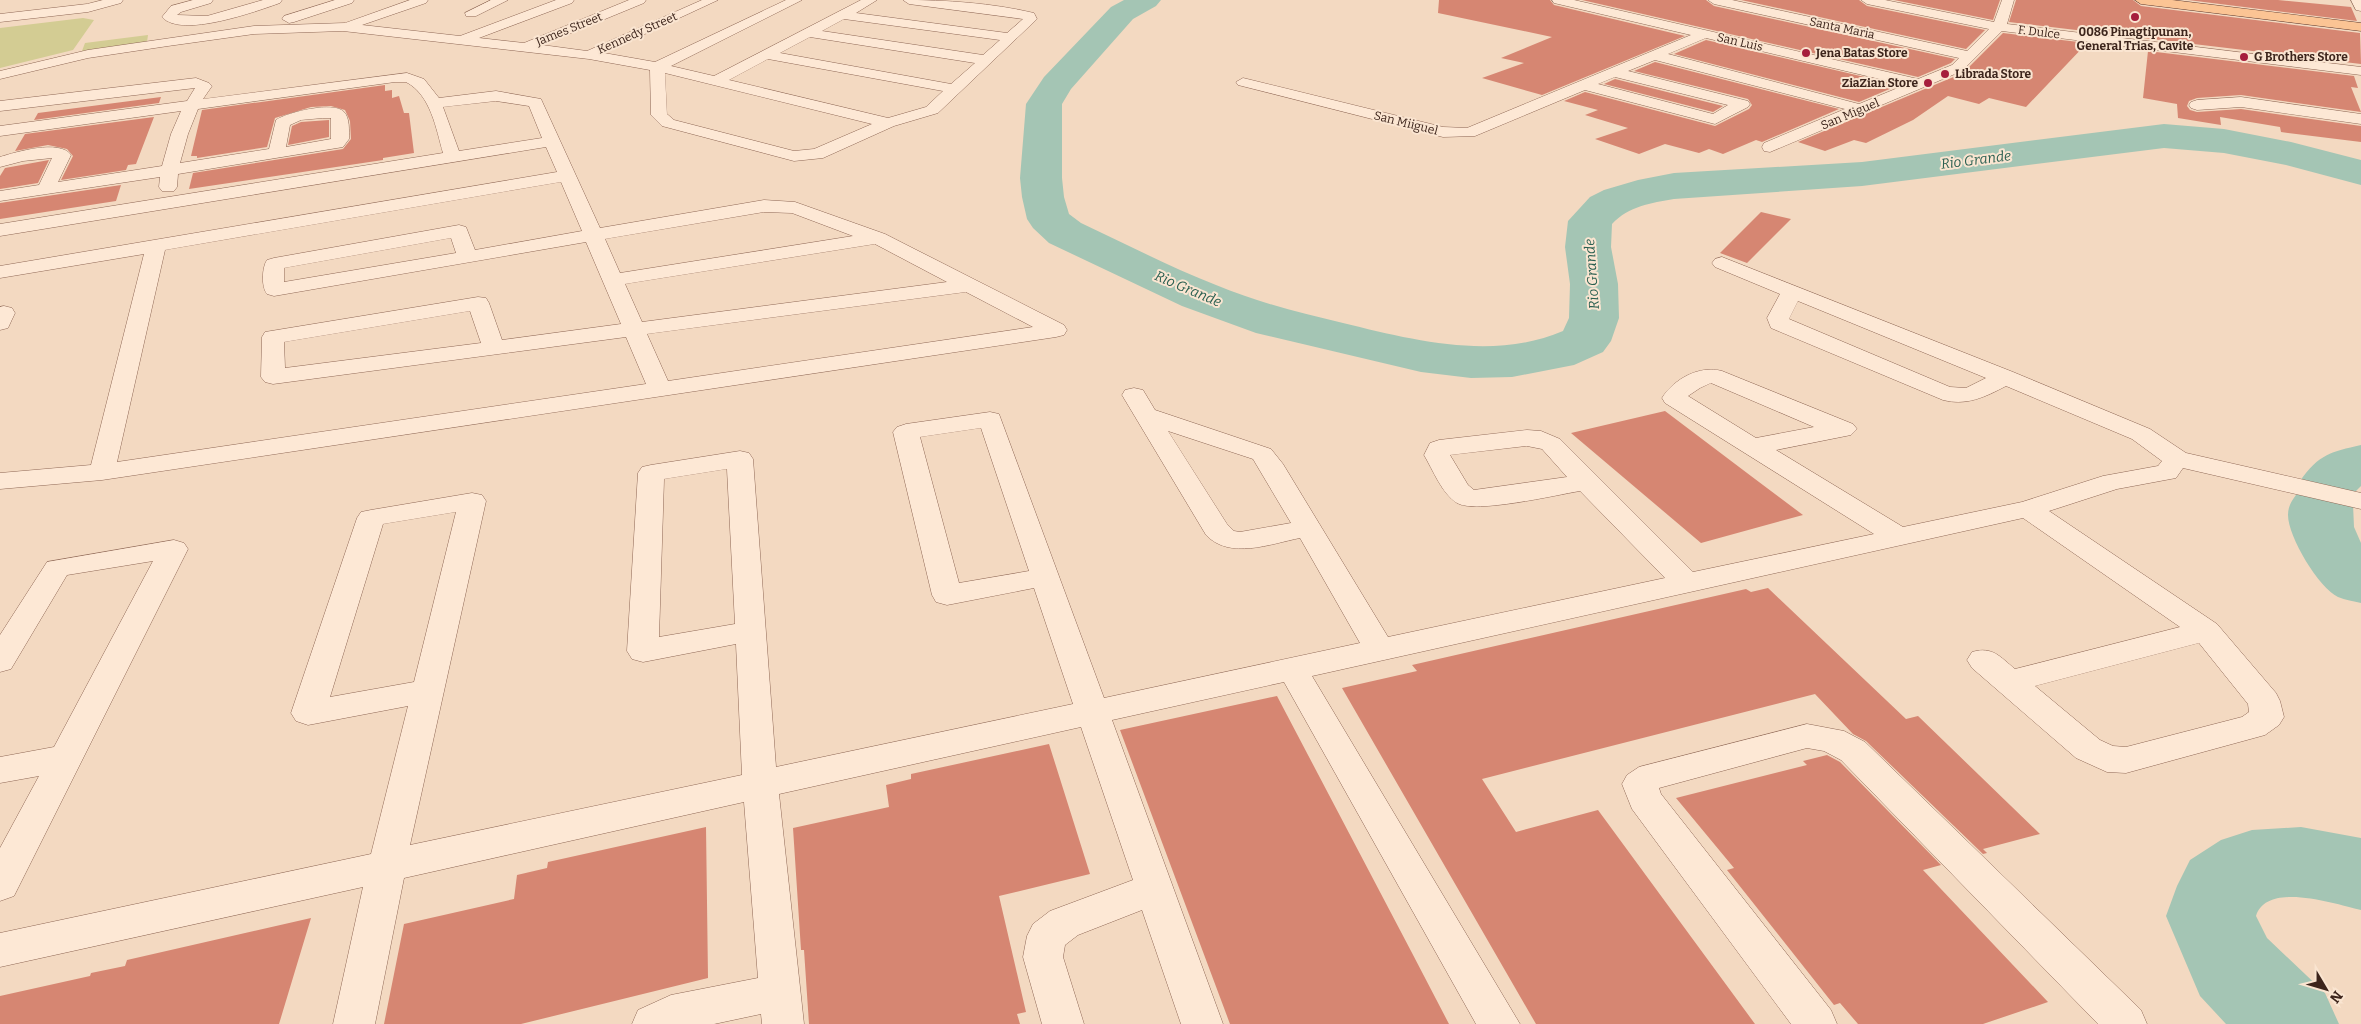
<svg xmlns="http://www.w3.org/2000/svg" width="2361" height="1024" viewBox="0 0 2361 1024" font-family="Bitter,serif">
	<rect width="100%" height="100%" fill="#f3d9c1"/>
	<path fill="#d3cc93" d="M83 18 94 20 73 50 0 68V28Z
		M148 35 147 42 82 51 85 43Z"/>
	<path fill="#a4c5b4" stroke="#699580" d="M1133 0H1157L1134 11 1124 22 1103 20 1119 7Z"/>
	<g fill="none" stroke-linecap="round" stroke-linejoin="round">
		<path fill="#a4c5b4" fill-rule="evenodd" d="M1124 0H1161L1156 6 1133 19 1071 89 1062 104V178L1064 197 1069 214 1081 223C1126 244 1170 267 1216 285 1257 302 1300 313 1343 323 1413 340 1493 361 1563 331L1569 318 1570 284 1565 247 1568 221 1590 197 1604 190 1638 180 1674 173 1862 162 2164 124 2224 129 2291 142 2361 160V185L2286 165 2224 153 2164 148 1862 186 1674 199C1651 203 1629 206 1612 224L1611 247 1618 284 1619 318 1611 341 1603 352 1574 365 1512 377 1471 378 1421 372 1256 333 1182 306 1049 243 1033 228 1027 219 1022 197 1020 178 1026 104 1044 77 1111 7Z
			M2361 445V486L2353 494 2347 496 2353 504 2354 527 2361 543V603C2354 601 2345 600 2338 597 2319 588 2288 537 2288 515 2288 505 2293 499 2299 491L2306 489 2300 481C2319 454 2331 452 2361 445Z
			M2301 827 2361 838V910C2335 904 2267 881 2256 916L2267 938 2325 993 2339 1024H2226L2200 996 2166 916 2177 886 2190 860 2221 840 2252 830Z"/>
	</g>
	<path fill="#d68672" d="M1439 0H1550L1554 5 1685 36 1542 95 1482 78 1524 63 1501 58 1552 37 1438 13Z
		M1582 0H1706L1714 6 1955 59 1951 63 1918 77Z
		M1741 0H1859L1867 6 1985 30 1966 49Z
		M1894 0H2000L1993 20Z
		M2016 0H2133L2141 6 2360 33 2361 64 2009 22Z
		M2188 0H2278L2351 7 2357 21Z
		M2003 33 2087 43 2026 107 1989 98 1979 104 1948 96 1913 120 1866 143 1854 140 1825 151 1798 142 1963 73Z
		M1706 40 1899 85 1859 102 1674 54Z
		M2148 51 2354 76 2358 88 2351 87 2361 112 2241 95 2197 98 2189 101 2187 106 2190 110 2197 112 2241 109 2361 126V142L2281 132 2280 127 2220 117 2221 125 2178 118 2177 104 2143 98Z
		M1655 62 1839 109 1762 142 1756 140 1723 154 1709 149 1699 153 1665 144 1639 154 1595 139 1628 128 1585 115 1598 110 1564 101 1585 92 1715 126 1749 109 1752 105 1748 99 1634 71Z
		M1615 79 1723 106 1713 112 1604 84Z
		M385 85V91L392 90V98L399 96 404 113H409L414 153 383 158V160L189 189 193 173 343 149 351 139 350 121 345 110 331 106 311 107 275 118 267 147 197 158V156H191L202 110Z
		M161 97 159 103 34 120 38 113Z
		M154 117 136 164 128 165 126 170 61 180 73 156 67 149 48 145 15 151 25 134Z
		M329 120V137L288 145 292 126 301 122Z
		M49 160 38 183 0 189V176L5 168Z
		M121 185 116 201 0 219V203Z
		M1761 212 1791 219 1747 263 1720 253Z
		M1665 411 1751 476 1803 515 1701 543 1571 433Z
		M1768 588 1906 719 1918 716 2040 834 1983 849 1987 853 1983 854 1866 741 1853 734 1815 694 1482 779 1516 832 1598 810 1755 1024H1536L1342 688 1417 671 1412 665 1746 589 1751 592Z
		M1277 696 1411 951 1449 1024H1230L1120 730Z
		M1049 744 1090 874 999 896 1026 1012 1017 1014 1020 1024H809L804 950H801L793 828 889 807 886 785 911 779V774Z
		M1827 755 1840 762 1941 865 1923 870 2048 1002 1983 1024H1858L1840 1003 1834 1005 1727 870 1734 868 1676 798 1807 765 1803 761Z
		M706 827 708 978 521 1024H384L404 924 514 899 517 875 547 868 548 862Z
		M311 918 279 1024H0V996L90 976 91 973 125 966 127 960Z"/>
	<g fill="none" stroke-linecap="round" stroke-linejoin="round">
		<defs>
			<path id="minor" d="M103 0H123L121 3 88 12 0 22V14L87 4Z
				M193 0H213L211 3 181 12 177 15 207 16 263 0H282L280 3C257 11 181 39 162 17L171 6Z
				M335 0H354L352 3 294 22 289 23 282 19 284 16Z
				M410 0H428L426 3 362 25 460 36 556 0H574L572 3 479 38 524 43 629 0H646L644 3 542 45 587 51 702 0H718L604 53 655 62 786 0H802L671 66 714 76 861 0H877L856 13 1007 33 1023 19 909 4 903 0C946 0 992 3 1034 13L1037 19 938 113 894 126 823 158 794 161 662 126 651 115 650 70 589 59 343 31 254 34 168 46 88 58 0 79V71L88 50 254 26 345 23ZM844 19 1000 40 983 55 822 31ZM810 37 975 63 951 84 780 53ZM768 59 943 91 926 107 888 118 729 80ZM665 73 872 124 814 149 794 151 674 120 667 114Z
				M491 0H508L476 16H466L465 13Z
				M1552 0H1574L1918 79 1952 65 1959 58 1714 4 1708 0H1732L1967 51 1989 29 1867 4 1861 0H1885L1994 22 2002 0H2014L2007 24 2361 67V75L2002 31 1962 71 1770 152 1764 151 1762 147 1764 143 1845 109 1655 60 1628 71 1748 101 1750 104 1748 107 1715 124 1585 90 1475 136 1443 137 1238 85 1236 82 1243 78 1443 127 1467 128 1691 35 1554 3ZM1706 38 1905 85 1859 104 1668 54ZM1615 77 1728 105 1713 114 1598 84Z
				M2351 0H2361V11L2356 10Z
				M407 73 424 79 439 98 496 91 541 99 600 228 764 200 795 202 885 234 1064 325 1067 330 1064 335 1056 337 102 480 0 489V473L91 465 144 254 0 278V266L557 172 546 147 0 236V224L443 153C436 129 431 95 406 82H395L198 109 188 134 180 163 269 149 276 120C288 112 334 101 344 112 350 118 349 131 349 139L343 147 178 174 177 187 174 191H162L159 187 160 177 0 201V191L39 185 52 158 23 161 0 167V157C16 152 60 139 71 155L58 182 162 166 171 134 181 111 0 136V126L187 101 195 88 0 111V101L196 78 209 83 212 86 203 99ZM496 101 529 106 542 138 459 151 443 107ZM323 118H331V139L286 147 290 125 301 120ZM561 182 582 231 475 250 466 227 459 225 274 258 267 260C262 267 261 287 267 294L274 296 586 242 621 324 502 340 489 303 486 298 478 297 265 332 262 337 261 377 265 382 273 384 626 337 646 384 117 462 165 250ZM764 212 792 213 853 236 620 273 605 239ZM451 238 456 253 284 282V268ZM875 244 947 282 642 322 625 284ZM966 292 1033 327 668 381 647 334ZM470 311 481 343 285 368 284 342Z
				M2241 97 2361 114V124L2241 107 2197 110 2191 108 2189 105 2191 102 2197 100Z
				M1722 257 2013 372 2150 429 2186 453 2361 493V509L2183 468 2176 478 2117 489 2049 511 2217 624 2276 693 2280 701 2284 717 2279 725 2265 735 2126 773 2107 772 2076 758 1972 668 1967 660 1972 652C1993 646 2000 657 2015 669L2180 627 2023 518 1312 676 1520 1024H1476L1284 682 1112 720 1223 1024H1181L1142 910 1078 935 1065 945 1063 957 1084 1024H1042L1023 957 1027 936 1033 924 1050 911 1133 880 1081 727 779 794 804 1024H762L761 1014 714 1024H632L638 1010 671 995 758 978 744 802 404 878 375 1024H333L363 887 0 967V933L371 854 408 706 308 725 296 721 291 713 357 518 361 512 371 510 472 493 482 495 486 501 410 845 742 775 736 644 643 662 632 659 627 651 638 473 642 467 651 465 740 451 749 453 753 459 776 767 1073 704 1034 588 947 605 936 602 932 595 893 432 897 427 906 424 990 412 999 414 1104 698 1360 643 1300 538C1270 544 1230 560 1206 535L1122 395 1125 390 1134 388 1143 390 1155 410 1271 449 1283 464 1388 637 1665 578 1580 491C1556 495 1475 514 1457 503 1442 494 1433 470 1424 455L1430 443 1439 440 1527 430 1541 431 1560 439 1693 572 1874 534 1665 403 1662 398C1674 379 1699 365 1722 371L1853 424 1857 429 1851 435 1776 450 1903 527 2022 502 2103 476 2158 466 2162 461 2132 439 2006 386C1985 397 1967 406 1943 400L1771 328 1767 318 1780 294 1715 267 1712 263 1715 259ZM1798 301 1986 378 1966 388 1950 387 1789 319ZM1711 383 1814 427 1756 438 1688 396 1700 388ZM981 428 1029 571 959 583 920 437ZM1168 431 1253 459 1291 523 1240 532 1234 531 1227 524ZM1527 446 1542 449 1567 477 1474 490 1468 485 1450 455ZM727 469 735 624 659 637 664 479ZM456 512 414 682 330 697 383 524ZM2199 643 2248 704 2249 712 2242 717 2126 747 2113 746 2100 740 2035 686Z
				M4 306 12 308 15 313 8 328 0 330V307Z
				M174 540 184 543 188 549 14 896 0 901V848L39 776 0 783V757L54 747 153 561 67 575 11 669 0 672V635L47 562Z
				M1807 724 1844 731 1865 742 2141 1010 2147 1024H2098L1841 760 1824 751 1807 748 1659 788 1661 794 1831 1010 1837 1024H1791L1632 809 1622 784 1627 775 1639 767Z"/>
			<path id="major" d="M2135 0H2172L2361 23V31L2141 4Z"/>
		</defs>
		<use href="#minor" stroke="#8f6856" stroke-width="1"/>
		<use href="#major" stroke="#5d372b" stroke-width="1"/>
		<use href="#minor" fill="#fde8d5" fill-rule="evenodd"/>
		<use href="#major" fill="#fbc494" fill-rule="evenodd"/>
	</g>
	<g fill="#a61e3d" stroke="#fae5d1" stroke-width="2">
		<circle cx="2135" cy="17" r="5"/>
		<circle cx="1806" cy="53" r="5"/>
		<circle cx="2244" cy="57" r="5"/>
		<circle cx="1945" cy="74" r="5"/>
		<circle cx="1928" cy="83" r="5"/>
	</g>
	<g text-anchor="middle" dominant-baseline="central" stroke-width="4" stroke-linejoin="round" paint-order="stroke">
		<g font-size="12" fill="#3d251c" stroke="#fae5d1">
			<text transform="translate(1842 28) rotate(12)">Santa Maria</text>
			<text transform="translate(569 29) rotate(-22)">James Street</text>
			<text transform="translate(2039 32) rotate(7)">F. Dulce</text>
			<text transform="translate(637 33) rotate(-24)">Kennedy Street</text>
			<text transform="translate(1740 42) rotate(13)">San Luis</text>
			<text transform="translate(1850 114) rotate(-23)">San Miguel</text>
			<text transform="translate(1406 123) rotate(14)">San Miiguel</text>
		</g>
		<g font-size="12" font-weight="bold" fill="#3d251c" stroke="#fae5d1" text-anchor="start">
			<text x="2135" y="32" text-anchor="middle">0086 Pinagtipunan,<tspan x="2135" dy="14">General Trias, Cavite</tspan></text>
			<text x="1816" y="53">Jena Batas Store</text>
			<text x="2254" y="57">G Brothers Store</text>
			<text x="1955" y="74">Librada Store</text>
			<text x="1918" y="83" text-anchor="end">ZiaZian Store</text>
		</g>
		<g font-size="14" font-style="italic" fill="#295f50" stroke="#fae5d1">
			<text transform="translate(1976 160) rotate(-7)">Rio Grande</text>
			<text transform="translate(1592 274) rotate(-94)">Rio Grande</text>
			<text transform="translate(1188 289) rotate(23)">Rio Grande</text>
		</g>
	</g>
	<g transform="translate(2326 989) rotate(128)" stroke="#fae5d1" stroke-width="4" paint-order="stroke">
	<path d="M0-4L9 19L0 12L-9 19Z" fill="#3d251c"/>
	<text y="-8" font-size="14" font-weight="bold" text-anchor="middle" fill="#3d251c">N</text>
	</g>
</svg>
